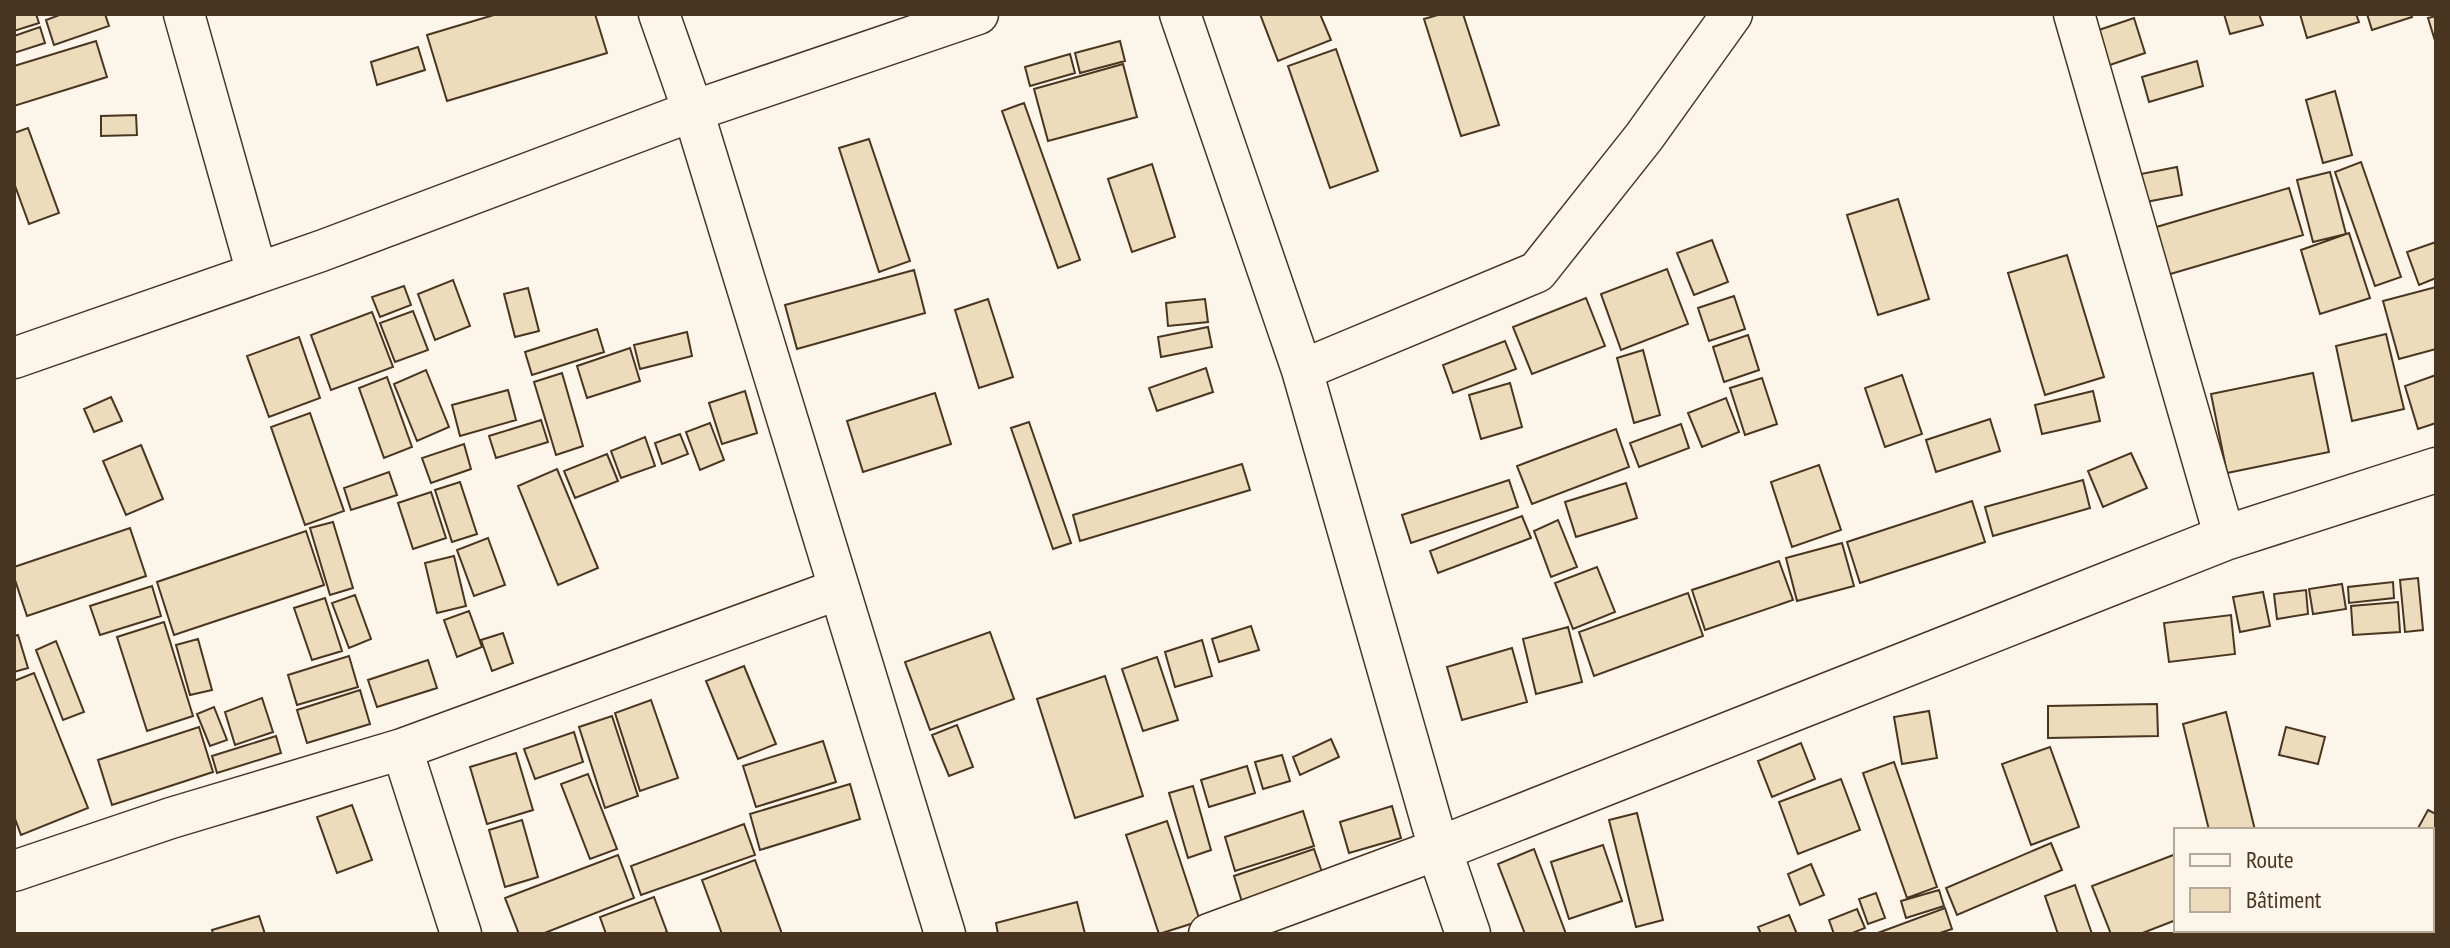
<svg xmlns="http://www.w3.org/2000/svg" width="2450" height="948" viewBox="0 0 2450 948" font-family="'PT Sans Narrow',sans-serif">
	<rect width="100%" height="100%" fill="#fbf6e9"/>
	<path fill="#ecdcbc" stroke="#4a3520" stroke-width="2" d="M14 14H36L39 23 14 31Z
		M62 14H105L109 26 54 45 46 20Z
		M497 14H595L607 53 447 101 427 35Z
		M1260 14H1320L1331 40 1278 61Z
		M1441 14H1463L1499 125 1461 136 1424 19Z
		M2224 14H2259L2263 25 2230 34Z
		M2300 14H2356L2359 22 2307 38Z
		M2367 14H2411L2412 17 2372 30Z
		M2436 16V44L2428 18Z
		M2134 18 2145 53 2107 66 2096 31Z
		M40 27 45 43 14 53V36Z
		M96 41 107 77 14 106V66Z
		M1120 41 1125 61 1080 73 1075 53Z
		M418 47 425 70 377 85 371 62Z
		M1336 49 1378 171 1330 188 1288 66Z
		M1070 54 1075 73 1030 86 1025 67Z
		M2197 61 2203 86 2149 102 2142 77Z
		M1123 64 1137 117 1048 141 1034 89Z
		M2335 91 2352 155 2323 163 2306 100Z
		M1024 103 1080 260 1058 268 1002 111Z
		M136 115 137 135 101 136V116Z
		M28 128 59 213 29 224 14 183V133Z
		M869 139 910 261 879 272 839 148Z
		M2361 162 2401 277 2375 286 2335 172Z
		M1152 164 1175 237 1132 252 1108 179Z
		M2177 167 2182 195 2146 202 2141 174Z
		M2330 172 2346 234 2313 242 2297 180Z
		M2289 188 2303 235 2167 275 2153 228Z
		M1898 199 1929 299 1878 315 1847 215Z
		M2349 233 2370 298 2320 314 2301 250Z
		M1712 240 1728 282 1694 295 1677 253Z
		M2436 242V278L2419 285 2407 252Z
		M2067 255 2104 377 2045 395 2008 273Z
		M1667 269 1688 324 1621 350 1601 294Z
		M914 270 925 313 797 349 785 305Z
		M453 280 470 326 435 340 418 294Z
		M404 286 411 305 380 317 372 297Z
		M2436 287V349L2399 359 2383 301Z
		M528 288 539 331 515 337 504 294Z
		M1734 296 1745 329 1709 341 1698 308Z
		M1586 298 1605 346 1532 374 1513 327Z
		M988 299 1013 377 979 388 955 310Z
		M1205 299 1208 322 1168 326 1166 303Z
		M413 311 428 350 395 362 380 323Z
		M372 312 393 367 331 390 311 335Z
		M1208 327 1212 347 1161 357 1158 337Z
		M597 329 604 352 532 375 525 352Z
		M687 332 692 356 640 369 634 345Z
		M2386 334 2404 409 2352 421 2336 346Z
		M1748 335 1759 370 1724 382 1713 347Z
		M299 337 320 398 269 417 247 356Z
		M1505 341 1516 369 1453 393 1443 365Z
		M630 348 640 381 587 398 577 366Z
		M1643 350 1660 415 1634 423 1617 358Z
		M1206 368 1213 392 1157 411 1149 388Z
		M426 370 449 427 417 441 394 384Z
		M562 373 583 446 556 455 534 382Z
		M2313 373 2329 452 2227 473 2211 394Z
		M1902 375 1922 434 1885 447 1865 388Z
		M2436 375V423L2418 429 2405 386Z
		M387 377 412 447 384 458 359 388Z
		M1762 378 1777 424 1745 435 1730 388Z
		M1510 383 1522 427 1481 439 1469 395Z
		M508 390 516 420 460 436 452 405Z
		M745 391 757 433 722 444 709 403Z
		M2093 391 2100 421 2042 434 2035 405Z
		M935 393 951 444 863 472 847 421Z
		M111 397 122 421 94 432 84 409Z
		M1726 398 1739 432 1702 447 1688 413Z
		M310 413 344 511 305 525 271 427Z
		M1990 419 2000 451 1936 472 1926 440Z
		M541 420 548 442 496 458 489 436Z
		M1029 422 1071 543 1053 549 1011 428Z
		M710 423 724 460 700 470 686 432Z
		M1681 424 1689 448 1639 467 1630 443Z
		M1616 429 1629 467 1532 504 1517 466Z
		M680 434 688 454 662 464 655 443Z
		M645 437 655 466 621 478 611 451Z
		M464 444 471 469 431 483 422 458Z
		M141 445 163 499 126 515 103 461Z
		M2131 453 2147 488 2103 507 2088 471Z
		M607 454 618 481 575 498 564 471Z
		M1242 464 1250 490 1080 541 1073 515Z
		M1819 465 1841 530 1792 547 1771 482Z
		M557 469 598 568 558 585 518 486Z
		M389 472 397 495 351 510 344 488Z
		M1509 480 1518 507 1411 543 1402 515Z
		M2083 480 2090 508 1993 536 1985 507Z
		M460 482 477 534 452 542 435 490Z
		M1626 483 1637 518 1576 537 1565 502Z
		M431 492 446 538 413 549 398 503Z
		M1972 501 1985 542 1860 583 1847 542Z
		M1522 516 1531 538 1438 573 1430 551Z
		M1558 520 1577 567 1551 577 1534 531Z
		M333 522 353 588 330 595 310 528Z
		M130 528 146 576 27 616 14 577V567Z
		M306 531 324 585 174 635 157 582Z
		M488 538 505 585 474 596 457 550Z
		M1842 543 1854 586 1797 601 1786 558Z
		M454 556 466 606 437 613 425 563Z
		M1779 561 1793 600 1705 630 1692 590Z
		M1597 567 1615 612 1573 629 1555 583Z
		M2418 578 2423 630 2405 632 2400 580Z
		M2393 582 2394 598 2349 603 2348 587Z
		M2342 584 2346 609 2313 614 2309 589Z
		M152 586 161 616 100 635 90 606Z
		M2306 590 2308 614 2277 619 2274 594Z
		M2263 592 2270 626 2240 632 2233 597Z
		M1688 593 1703 636 1594 676 1579 632Z
		M355 595 371 639 349 648 332 603Z
		M325 598 342 651 312 660 294 608Z
		M2398 602 2400 632 2353 635 2351 606Z
		M469 611 482 647 457 657 444 620Z
		M2231 615 2235 654 2169 662 2164 623Z
		M164 622 193 716 147 731 117 637Z
		M1251 626 1259 650 1219 662 1212 639Z
		M1568 627 1582 682 1536 694 1523 639Z
		M990 632 1014 699 930 730 905 662Z
		M503 633 513 663 492 671 481 640Z
		M18 635 28 668 14 672V636Z
		M198 639 212 690 190 695 176 645Z
		M1202 640 1212 676 1175 687 1165 652Z
		M56 641 84 712 63 720 36 650Z
		M1512 648 1527 702 1462 720 1447 667Z
		M349 656 358 687 297 705 288 675Z
		M1157 657 1178 720 1143 731 1122 669Z
		M428 660 437 688 377 707 368 680Z
		M744 666 776 744 738 759 706 681Z
		M34 673 88 808 21 835 14 816V681Z
		M1105 676 1143 796 1075 818 1037 699Z
		M360 690 370 724 307 743 297 710Z
		M262 698 273 732 235 745 225 712Z
		M651 700 678 778 640 791 615 713Z
		M2157 704 2158 736 2048 738V706Z
		M214 707 227 740 210 746 197 714Z
		M1929 711 1937 758 1902 764 1894 717Z
		M2226 712 2255 830H2209L2183 724Z
		M612 716 638 796 605 808 579 727Z
		M957 725 973 767 949 776 932 735Z
		M199 727 213 772 112 805 98 760Z
		M2286 727 2325 737 2318 764 2279 755Z
		M574 732 583 762 535 779 524 749Z
		M276 736 281 753 217 773 212 756Z
		M1331 739 1339 757 1300 775 1293 757Z
		M823 741 836 782 756 807 743 766Z
		M1801 743 1815 779 1772 797 1758 761Z
		M2050 747 2079 827 2031 845 2002 764Z
		M516 753 533 810 487 824 470 767Z
		M1282 755 1290 781 1263 789 1255 762Z
		M1894 762 1937 887 1907 898 1863 773Z
		M1247 766 1255 793 1209 807 1201 780Z
		M588 774 617 849 590 859 561 784Z
		M1841 779 1860 830 1798 854 1779 802Z
		M850 784 860 819 760 850 750 814Z
		M1193 786 1211 850 1188 858 1169 793Z
		M352 805 372 860 337 873 317 817Z
		M1392 806 1401 838 1349 853 1340 822Z
		M2428 810 2436 814V851L2432 858V830H2417Z
		M1303 811 1314 846 1235 871 1225 837Z
		M1637 813 1663 920 1636 927 1609 820Z
		M522 820 538 877 505 887 489 830Z
		M1167 821 1200 921 1159 934 1126 835Z
		M744 824 755 855 641 895 631 866Z
		M2051 843 2062 870 1957 915 1946 888Z
		M1603 845 1622 901 1569 919 1551 862Z
		M1314 849 1323 875 1242 902 1234 876Z
		M1534 849 1566 934H1525L1498 864Z
		M2176 854V920L2140 934H2111L2092 886Z
		M618 855 634 898 542 934H519L505 898Z
		M755 860 782 934H722L702 880Z
		M1811 864 1824 895 1800 905 1788 874Z
		M2075 885 2092 934H2058L2045 896Z
		M1939 890 1944 906 1906 918 1901 901Z
		M1876 893 1885 918 1868 924 1859 899Z
		M654 897 667 932 662 934H606L600 917Z
		M1077 902 1085 934H998L996 923Z
		M1945 908 1952 929 1937 934H1875Z
		M1857 909 1865 928 1850 934H1834L1829 920Z
		M1789 915 1797 934H1761L1758 927Z
		M259 916 265 934H213L212 930Z"/>
	<g fill="none" stroke-linecap="round" stroke-linejoin="round">
		<defs>
			<path id="minor" d="M184 14 257 273
				M659 14 693 111 945 934
				M1180 14 1302 370 1439 849 1209 934
				M2074 14 2225 538
				M14 358 321 251 693 111 978 14
				M1302 370 1537 272 1644 137 1732 14
				M402 749 461 934
				M14 871 171 818 402 749 839 589"/>
			<path id="tertiary" d="M1468 934 1439 849 2225 538 2436 470"/>
		</defs>
		<use href="#minor" stroke="#4a3520" stroke-width="43"/>
		<use href="#tertiary" stroke="#4a3520" stroke-width="47"/>
		<use href="#minor" stroke="#fbf6e9" stroke-width="40"/>
		<use href="#tertiary" stroke="#fbf6e9" stroke-width="44"/>
	</g>
	<rect width="2450" height="948" fill="none" stroke="#4a3520" stroke-width="32"/>
	<rect x="2174" y="828" width="260" height="104" fill="#fbf6e9" stroke="#b4a999" stroke-width="2"/>
	<rect x="2190" y="854" width="40" height="12" fill="#fbf6e9" stroke="#b4a999" stroke-width="2"/>
	<text x="2246" y="868" font-size="24" fill="#4a3520">Route</text>
	<rect x="2190" y="888" width="40" height="24" fill="#ecdcbc" stroke="#b4a999" stroke-width="2"/>
	<text x="2246" y="908" font-size="24" fill="#4a3520">Bâtiment</text>
</svg>
